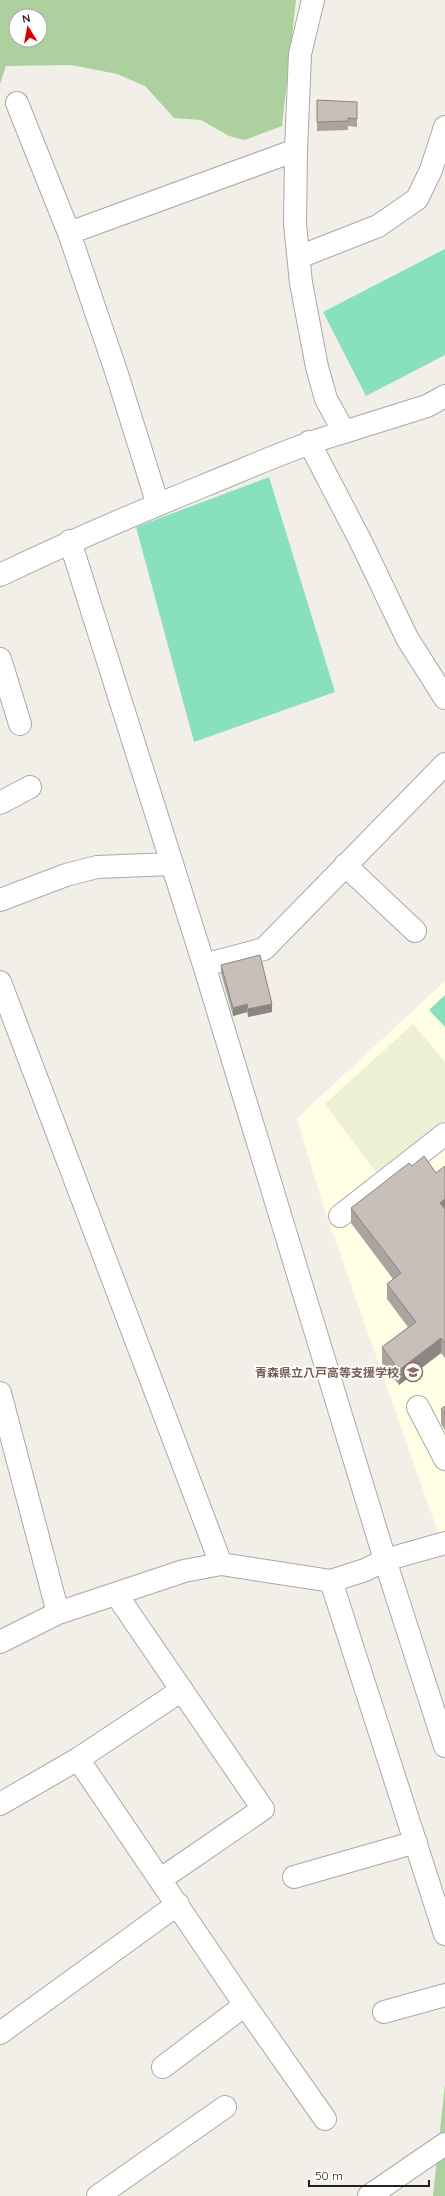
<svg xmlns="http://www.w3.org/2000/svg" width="445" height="2196" viewBox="0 0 445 2196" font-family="Quicksand,'Noto Sans JP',sans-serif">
	<rect width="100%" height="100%" fill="#f2efe9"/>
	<path fill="#ffffe5" d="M445 981V1543L442 1544 322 1202 297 1118Z"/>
	<path fill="#eef0d5" d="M413 1024 445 1062V1120L376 1172 325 1104Z"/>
	<path fill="#add19e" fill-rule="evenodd" d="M0 0H296L282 126 245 140 229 136 201 120 174 118 145 86 117 74 71 65 6 66 0 84ZM16 16H40V40H16Z
		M445 2084V2196H433Z"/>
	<path fill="#88e0be" d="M445 249V355L366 396 323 312Z
		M269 477 335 692 194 742 136 527Z
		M445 995V1027L429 1010Z"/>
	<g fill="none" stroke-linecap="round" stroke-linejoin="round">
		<defs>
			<path id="minor" d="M313 0 300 54 296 150 295 224 301 283 317 367 326 399 344 432 427 406 445 396
				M17 103 69 233 116 371 158 505
				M69 233 296 150
				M299 257 378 226 417 199 431 170 445 127
				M309 442 361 542 407 638 445 698
				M70 541 204 965 385 1560 445 1746
				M0 575C67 543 134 514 203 486 250 467 296 446 344 432
				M0 659 20 724
				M0 803 30 787
				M345 865 415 931
				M0 900 66 875 97 867 172 864
				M204 965 264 949 445 764
				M0 982 221 1564
				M340 1216 445 1134
				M0 1393 58 1613
				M418 1407 445 1459
				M331 1581 445 1934
				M116 1594 263 1809 161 1879
				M0 1642 58 1613 184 1571 221 1564 331 1581 365 1570 385 1560 445 1543
				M78 1759 245 2005 325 2119
				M0 1804 78 1759 182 1690
				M294 1877 416 1842
				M384 2012 445 1995
				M0 2033 178 1904
				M163 2067 245 2005
				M98 2196 225 2107
				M369 2196 445 2144"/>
		</defs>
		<use href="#minor" stroke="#a9a9a9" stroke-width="24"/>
		<use href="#minor" stroke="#fff" stroke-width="22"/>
	</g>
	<path fill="#aba49e" d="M317 100 357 102V127L348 126V130L317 131Z
		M221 965 272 1012 248 1017 247 1012 233 1016 221 973Z
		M412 1166 436 1173 445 1166V1358L441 1353 399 1385 382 1363V1347L408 1327 387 1299V1284L393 1279 351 1223V1208Z
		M445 1406V1430L441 1424V1409Z"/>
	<path fill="#8b8681" d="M247 1004V1012L233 1016V1008Z
		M272 1004V1012L248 1017V1009Z
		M445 1199V1215L440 1203Z
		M441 1338V1353L399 1385V1370Z"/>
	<path fill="#c7bfb8" stroke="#8b8681" d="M317 100 357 102V119L348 118V121L317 122Z
		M260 955 272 1004 248 1009 247 1004 233 1008 221 965Z
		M424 1156 436 1173 445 1166V1199L440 1203 445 1209V1343L441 1338 399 1370 382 1347 416 1322 387 1284 401 1273 351 1208 409 1163 412 1166Z
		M445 1406V1414L441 1409Z"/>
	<defs>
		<symbol id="school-ring" viewBox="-11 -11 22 22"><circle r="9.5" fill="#fff" stroke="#8d6e63" stroke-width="1.5"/><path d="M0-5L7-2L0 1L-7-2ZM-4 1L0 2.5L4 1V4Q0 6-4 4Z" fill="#8d6e63"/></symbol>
	</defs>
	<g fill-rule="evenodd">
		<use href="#school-ring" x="402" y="1361" width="22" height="22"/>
	</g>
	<g text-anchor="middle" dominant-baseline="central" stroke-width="3.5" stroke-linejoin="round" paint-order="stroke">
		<g font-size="12" font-weight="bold" fill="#785e54" stroke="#fff" text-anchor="end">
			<text x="399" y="1372">青森県立八戸高等支援学校</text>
		</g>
	</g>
	<g transform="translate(28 28) rotate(349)"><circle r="19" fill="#ffffff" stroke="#a7a7a7"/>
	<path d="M0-3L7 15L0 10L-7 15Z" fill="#d40000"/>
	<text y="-6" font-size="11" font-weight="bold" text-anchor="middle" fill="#222222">N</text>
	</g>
	<path d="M309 2180v6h120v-6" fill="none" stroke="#222222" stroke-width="2"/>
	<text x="315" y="2180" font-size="12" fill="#222222" stroke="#ffffff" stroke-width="3" paint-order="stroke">50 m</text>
</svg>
